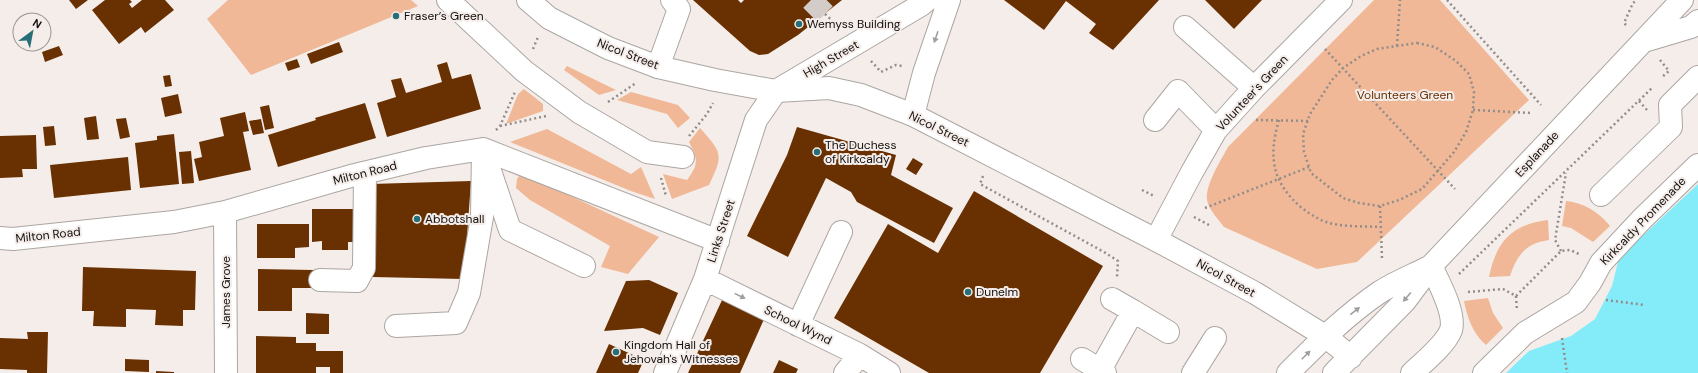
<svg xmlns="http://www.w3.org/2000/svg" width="1698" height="373" viewBox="0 0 1698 373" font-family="'DM Sans',sans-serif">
	<rect width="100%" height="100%" fill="#f5ede9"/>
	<path fill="#f0b896" d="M228 0H411L418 6 251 75 207 19Z
		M1374 0H1440L1529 100 1357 262 1317 269 1224 227C1218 219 1209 210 1207 200 1205 185 1221 160 1228 147Z
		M567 66 616 90 599 95 564 70Z
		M524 89 543 104V111L506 124 518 94Z
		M631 92 678 105 690 118 678 128 667 114 617 100Z
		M700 128C722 153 724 154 709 185L672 199 663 174 687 180C699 164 698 159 689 142Z
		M547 129 631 174 641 167 655 199 631 191 510 142Z
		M521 173 659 237 628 274 601 267 610 246 530 200 516 188 517 179Z
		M1566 201C1584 203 1599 212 1610 226L1593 242 1571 228 1562 226Z
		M1548 220 1549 240C1526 243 1517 255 1510 276L1489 277C1496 242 1512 224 1548 220Z
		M1488 298 1493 313 1503 328 1486 345C1473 334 1467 317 1464 301Z"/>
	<path fill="#84ebf9" d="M1698 184V373H1506L1529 351 1571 336 1595 319 1612 286 1619 258Z"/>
	<path fill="#693001" d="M69 0H88L76 9Z
		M105 0H130L132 2 129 4 132 8 142 0H165L174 10 145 33 141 27 119 44 92 10Z
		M693 0H738L741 3 744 0H842L798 35 768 54 759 55 750 51Z
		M1004 0H1159L1113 50 1089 33 1096 24 1066 1 1044 30Z
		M1205 0H1262L1234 29Z
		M339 42 343 52 311 64 307 54Z
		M59 46 63 55 45 62 42 52Z
		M297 59 300 67 288 71 285 63Z
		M447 62 452 79 471 74 481 109 387 137 377 103 396 97 391 80 401 78 406 93 442 82 437 65Z
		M170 75 172 86 165 87 163 76Z
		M178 94 182 113 165 117 161 98Z
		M365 103 376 138 278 167 268 135 316 120 315 118Z
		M269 105 274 128 265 130 260 107Z
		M245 112 249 131 243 132 251 170 199 181 194 159 202 157 199 142 224 136 220 118Z
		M96 116 99 139 87 140 84 118Z
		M126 118 130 137 120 139 116 119Z
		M261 119 264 133 253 135 249 121Z
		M54 126 56 145 45 146 43 127Z
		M797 127 896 155 891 175 953 208 934 243 857 202 851 192 826 178 788 257 747 236 787 155Z
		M174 134 179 184 140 188 135 143 157 140V136Z
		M36 135 37 169H22L23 177 0 178V136Z
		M191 151 194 183 182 184 179 152Z
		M128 157 131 190 54 198 50 165Z
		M913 158 923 164 916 175 906 169Z
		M471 181 464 279 373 277 371 184Z
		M974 191 1103 266 1040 373H929L834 318 888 224 938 253Z
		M312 209H360V242H348V250H322V241L312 242Z
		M257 224H309V247L295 248V258H257Z
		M83 267 196 271 195 310H183V326L155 325 156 310 126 309V327L93 326 94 311H82Z
		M258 269 313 270V288H292V311H258Z
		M649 280 678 293 660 335 643 328 604 331 626 281Z
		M723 298 765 317 740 373H688Z
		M306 313 329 314V334H306Z
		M27 332H48L47 373H27V370L0 369V338L28 339Z
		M256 336 296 337V343H316V351H343V373H330V367H316V373H256Z
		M609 344 644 360 638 373H596Z
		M125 359 149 360V372L125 371Z
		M779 360 798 369 796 373H773Z
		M156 371 174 372V373H156Z"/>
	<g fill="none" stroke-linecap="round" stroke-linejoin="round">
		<path stroke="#d3ccc8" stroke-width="22" stroke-dasharray="22 11" stroke-linecap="butt" d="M811 0 825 14"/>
		<defs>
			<path id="minor" d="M448 0 524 71 579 112 647 152 683 157
				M1185 27 1254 88
				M658 67 679 9 672 0
				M913 115 924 73 949 0
				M1155 120 1178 91 1216 130
				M489 168 510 230 584 266
				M1601 195 1671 127 1670 105 1698 77
				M225 212 226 373
				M0 238 13 239 174 222 225 212 351 176 426 158 483 149 718 241
				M1156 240 1192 172 1216 130 1254 88 1341 0
				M705 279 860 355 889 373
				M320 280 357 281 364 268 365 173
				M1112 299 1133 311
				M798 325 841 232
				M396 326 456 323 469 293 482 217 483 149
				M1082 359 1105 373
				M1100 370 1133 311 1168 332
				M665 373 705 279 756 120 776 91 921 5 927 0
				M845 373 860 355
				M1193 373 1215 338
				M1412 373C1424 362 1446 344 1451 330 1456 313 1438 281 1431 266
				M1484 373 1525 333 1576 302 1590 283 1601 263 1642 219 1698 165"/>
			<path id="major" d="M528 0 549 18 608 48 658 67 715 80 776 91 829 88 861 95 913 115 1156 240 1255 293 1325 336 1351 357
				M1644 41 1691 27 1698 21
				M1288 373C1317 344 1346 315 1380 292 1394 283 1411 276 1427 268
				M1334 373 1405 301 1431 266 1682 0"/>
		</defs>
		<use href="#minor" stroke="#aca6a2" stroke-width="24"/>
		<use href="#major" stroke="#aca6a2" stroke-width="24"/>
		<path stroke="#938d8a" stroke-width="2.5" stroke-dasharray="2 3" stroke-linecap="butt" d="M1447 0 1541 105
			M825 14 839 27
			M1626 25 1624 23 1633 3 1637 0
			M1417 43 1435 47 1456 61 1469 74 1474 92 1473 110 1466 132 1454 152 1422 189 1399 200 1380 206 1359 203 1343 198 1311 173 1304 152 1303 134 1310 114 1332 80 1343 68 1361 56 1377 49Z
			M1397 46 1400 0
			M533 49 538 37
			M1325 49 1455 189
			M1660 60 1669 71 1662 77
			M871 61 881 72 896 65 902 66
			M1639 101 1647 110
			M608 102 636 83
			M1473 110 1532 113
			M1256 120 1308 121
			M1279 120C1268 157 1272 183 1302 208 1310 214 1319 220 1329 223 1345 227 1363 226 1380 227
			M500 126 546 116
			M496 130 500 126 515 92
			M689 136 707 114 713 103
			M983 176 980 184 1104 252 1118 261 1117 277
			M661 178 666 196
			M1142 190 1154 196
			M1380 206 1382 258
			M1205 208 1309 167
			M1194 217 1209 225
			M1561 251 1555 240 1566 173
			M1459 274 1653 87
			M1468 292 1503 289 1516 296 1561 251 1570 250 1579 254
			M1516 296 1517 311
			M1606 300 1645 305
			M1562 338 1567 373"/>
		<use href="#minor" stroke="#fff" stroke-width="22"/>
		<use href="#major" stroke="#fff" stroke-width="22"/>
	</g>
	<defs><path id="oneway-solid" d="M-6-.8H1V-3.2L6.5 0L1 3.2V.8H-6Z"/></defs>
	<g fill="#a09f9f">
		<use href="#oneway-solid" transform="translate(936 37) rotate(109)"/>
		<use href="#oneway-solid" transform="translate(740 296) rotate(26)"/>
		<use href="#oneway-solid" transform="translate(1407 297) rotate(130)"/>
		<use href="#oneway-solid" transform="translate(1355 311) rotate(-38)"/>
		<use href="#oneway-solid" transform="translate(1306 355) rotate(-45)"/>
	</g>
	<g fill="#266f78" stroke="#f5ede9" stroke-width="1.5">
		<circle cx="396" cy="16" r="4"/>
		<circle cx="799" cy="24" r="4"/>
		<circle cx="817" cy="152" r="4"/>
		<circle cx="417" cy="219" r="4"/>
		<circle cx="968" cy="292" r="4"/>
		<circle cx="616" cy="352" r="4"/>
	</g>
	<g text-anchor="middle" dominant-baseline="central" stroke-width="4" stroke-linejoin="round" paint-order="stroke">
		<g font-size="12" fill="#120f0e" stroke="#f5ede9" text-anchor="start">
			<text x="404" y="16">Fraser’s Green</text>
			<text x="807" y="24">Wemyss Building</text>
			<text x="825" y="145">The Duchess<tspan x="825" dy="14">of Kirkcaldy</tspan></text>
			<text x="425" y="219">Abbotshall</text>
			<text x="976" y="292">Dunelm</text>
			<text x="624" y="345">Kingdom Hall of<tspan x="624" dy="14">Jehovah's Witnesses</tspan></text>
		</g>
		<g font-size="12" fill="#120f0e" stroke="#f5ede9">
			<text transform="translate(628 54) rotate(21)">Nicol Street</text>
			<text transform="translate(831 59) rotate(-30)">High Street</text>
			<text transform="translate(1252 93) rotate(-47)">Volunteer's Green</text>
			<text transform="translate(939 129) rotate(26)">Nicol Street</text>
			<text transform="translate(1537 154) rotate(-47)">Esplanade</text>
			<text transform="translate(365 173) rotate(-14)">Milton Road</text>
			<text transform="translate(1643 221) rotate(-46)">Kirkcaldy Promenade</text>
			<text transform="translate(721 231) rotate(-72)">Links Street</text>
			<text transform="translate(48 235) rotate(-6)">Milton Road</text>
			<text transform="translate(1226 278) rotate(29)">Nicol Street</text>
			<text transform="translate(226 292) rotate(-90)">James Grove</text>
			<text transform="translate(798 325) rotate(26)">School Wynd</text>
		</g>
		<g font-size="12" fill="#642f05" stroke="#f5ede9">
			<text x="1405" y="95">Volunteers Green</text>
		</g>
	</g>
	<g transform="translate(32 32) rotate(32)"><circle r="19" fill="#f5ede9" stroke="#9a9491"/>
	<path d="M0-3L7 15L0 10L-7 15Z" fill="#266f78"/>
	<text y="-6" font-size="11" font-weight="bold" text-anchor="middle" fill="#120f0e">N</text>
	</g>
</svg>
